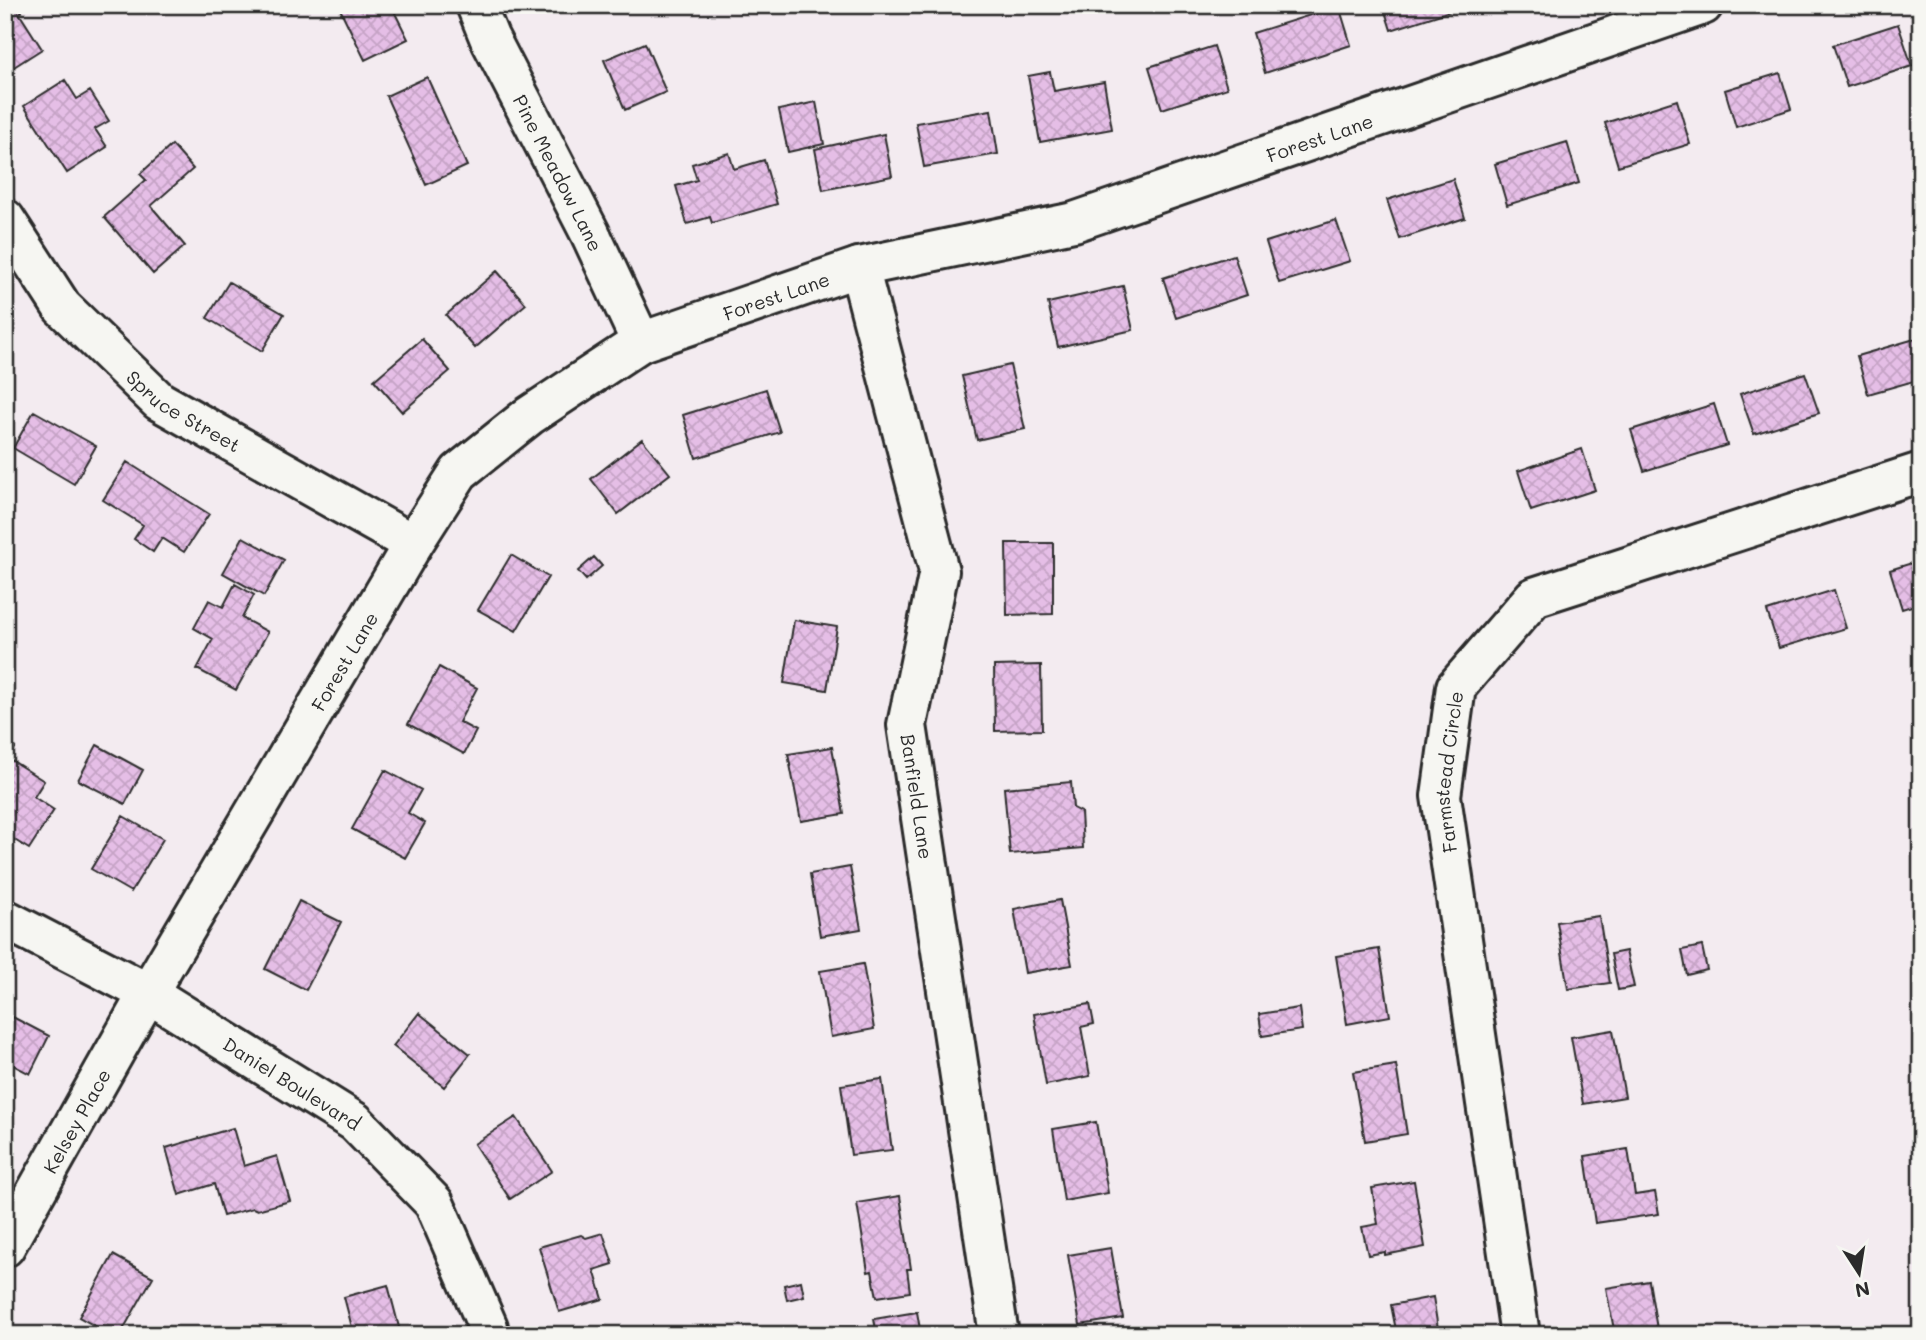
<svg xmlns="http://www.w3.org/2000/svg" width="1926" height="1340" viewBox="0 0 1926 1340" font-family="Mali,sans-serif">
	<defs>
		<pattern id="building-cross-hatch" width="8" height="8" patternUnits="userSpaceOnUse" patternTransform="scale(1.75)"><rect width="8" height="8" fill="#e5bee6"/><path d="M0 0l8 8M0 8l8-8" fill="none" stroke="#c5a3c5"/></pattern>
	</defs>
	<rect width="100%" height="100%" fill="#f3ebf0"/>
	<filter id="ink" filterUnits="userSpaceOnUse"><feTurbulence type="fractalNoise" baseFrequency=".0143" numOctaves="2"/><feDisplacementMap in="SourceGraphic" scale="14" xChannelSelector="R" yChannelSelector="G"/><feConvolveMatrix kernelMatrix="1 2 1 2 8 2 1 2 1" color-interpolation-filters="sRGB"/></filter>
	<g filter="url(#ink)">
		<path fill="url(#building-cross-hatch)" stroke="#2b2b2b" stroke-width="2" d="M5 5H18L22 12 19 13 42 49 6 72Z
			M338 5H391L408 39 365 60Z
			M1383 5H1462L1463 7 1391 30Z
			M1339 6 1351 45 1265 73 1253 33Z
			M1898 24 1912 66 1847 87 1833 45Z
			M645 43 666 92 625 110 604 60Z
			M1214 46 1227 88 1162 109 1149 67Z
			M1050 72 1054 91 1104 82 1112 129 1040 142 1028 76Z
			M1780 73 1791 109 1736 127 1725 90Z
			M427 77 467 166 426 185 386 96Z
			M65 80 77 99 90 91 109 121 95 129 107 147 67 173 24 106Z
			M1677 100 1690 144 1618 166 1605 123Z
			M816 102 824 144 788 152 779 110Z
			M991 110 998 154 924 167 916 123Z
			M884 134 892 176 823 190 815 149Z
			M1567 142 1579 183 1507 205 1495 164Z
			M172 145 193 169 151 206 185 246 153 274 104 217 146 180 140 174Z
			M729 153 734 169 764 160 777 204 712 223 710 217 687 224 676 186 697 180 692 164Z
			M1453 179 1465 218 1400 239 1387 200Z
			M1336 220 1350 261 1279 283 1266 242Z
			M1234 255 1247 295 1176 318 1163 278Z
			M497 271 526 304 475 348 446 315Z
			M229 282 284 314 262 351 207 318Z
			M1123 286 1133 330 1058 347 1048 303Z
			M1918 338 1921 348V379L1868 394 1857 356Z
			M422 339 450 371 402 412 374 380Z
			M1010 365 1025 429 977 440 962 376Z
			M1805 373 1819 413 1754 434 1740 394Z
			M766 389 780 432 696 458 683 415Z
			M1714 404 1727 445 1644 471 1631 430Z
			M34 411 96 446 74 484 13 448Z
			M642 439 670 474 618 514 591 479Z
			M1582 449 1595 490 1531 511 1518 471Z
			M127 462 209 514 184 552 162 538 153 552 134 539 143 525 103 500Z
			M243 537 284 560 264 596 223 573Z
			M1006 543H1053V614L1007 615Z
			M511 555 548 577 516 631 478 610Z
			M594 557 602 566 586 580 578 571Z
			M1921 560V603L1902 609 1890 570Z
			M235 584 254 595 242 618 268 632 236 690 197 669 213 639 194 628 209 600 223 607Z
			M1834 590 1846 628 1779 648 1767 611Z
			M794 620 837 627 827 690 784 683Z
			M1041 665 1042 730 995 731 994 666Z
			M439 667 477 688 459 722 476 731 464 754 408 724Z
			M5 742 15 748 8 758 44 781 34 797 54 810 29 849 5 834Z
			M97 745 143 770 125 804 78 780Z
			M832 747 844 814 801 821 788 754Z
			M385 770 421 790 408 813 425 823 405 858 352 829Z
			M1071 782 1073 808 1081 812 1083 848 1010 854 1004 788Z
			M123 816 163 839 131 892 91 869Z
			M850 867 861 929 820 936 810 874Z
			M1060 900 1072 965 1025 973 1014 909Z
			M299 901 341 922 306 990 265 969Z
			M1599 916 1610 983 1568 989 1557 922Z
			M1702 946 1707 970 1687 975 1682 950Z
			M1379 949 1390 1016 1347 1024 1336 956Z
			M1626 951 1634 987 1618 990 1611 954Z
			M863 964 874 1029 831 1037 820 971Z
			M1090 1004 1094 1024 1081 1027 1090 1076 1046 1085 1034 1014Z
			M1299 1008 1302 1030 1262 1036 1259 1014Z
			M5 1013 49 1036 30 1074 5 1061Z
			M419 1013 470 1054 444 1087 393 1046Z
			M1613 1030 1625 1097 1583 1104 1571 1037Z
			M1396 1065 1407 1134 1365 1141 1353 1072Z
			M882 1079 892 1150 851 1155 841 1085Z
			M516 1117 552 1171 510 1199 474 1144Z
			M1096 1122 1108 1193 1064 1201 1053 1129Z
			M233 1128 244 1166 277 1156 290 1201 257 1210 253 1208 223 1216 214 1184 179 1195 166 1148Z
			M1628 1149 1635 1195 1655 1192 1659 1214 1595 1223 1585 1156Z
			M1414 1181 1425 1247 1385 1255V1252L1368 1255 1362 1227 1378 1224 1372 1188Z
			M900 1196 911 1269H907L910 1292 877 1297 872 1271 868 1272 857 1203Z
			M603 1233 613 1264 594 1270 603 1299 559 1312 539 1247 581 1235 586 1238Z
			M1111 1248 1123 1318 1080 1325 1068 1255Z
			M113 1255 153 1277 120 1335H111L79 1317Z
			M801 1281 804 1296 787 1300 784 1285Z
			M1649 1281 1658 1335H1615L1606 1288Z
			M388 1285 401 1335H354L344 1297Z
			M1433 1297 1439 1335H1397L1391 1305Z
			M917 1312 921 1335H877L874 1319Z"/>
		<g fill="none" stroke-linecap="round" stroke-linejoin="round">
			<defs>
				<g id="minor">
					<path id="s1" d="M476 5 489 37 590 233 641 342"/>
					<path id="s2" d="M5 219 62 307 159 401 413 544"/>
					<path id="s3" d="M859 267 939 571 907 725 999 1335"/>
					<path id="s4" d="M5 919 148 993 355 1122 434 1203 488 1327 489 1335"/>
					<path id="s5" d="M5 1247 148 993 413 544 459 472 529 416 641 342 859 267 1074 222 1703 5"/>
					<path id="s6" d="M1520 1335 1441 796 1456 687 1534 597 1921 472"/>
				</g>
			</defs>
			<use href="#minor" stroke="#2b2b2b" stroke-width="44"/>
			<use href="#minor" stroke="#f6f6f2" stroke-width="38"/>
		</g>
	</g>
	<g text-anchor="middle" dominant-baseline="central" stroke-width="7" stroke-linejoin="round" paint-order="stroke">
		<g font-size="19" fill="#2b2b2b" stroke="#f6f6f2">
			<text stroke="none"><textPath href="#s5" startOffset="1832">Forest Lane</textPath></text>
			<text stroke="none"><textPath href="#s1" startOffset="187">Pine Meadow Lane</textPath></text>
			<text stroke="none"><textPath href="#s5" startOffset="1265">Forest Lane</textPath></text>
			<text stroke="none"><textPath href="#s2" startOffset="266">Spruce Street</textPath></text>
			<text stroke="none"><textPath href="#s5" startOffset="677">Forest Lane</textPath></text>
			<text stroke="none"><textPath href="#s6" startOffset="569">Farmstead Circle</textPath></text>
			<text stroke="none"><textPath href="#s3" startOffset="544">Banfield Lane</textPath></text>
			<text stroke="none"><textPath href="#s4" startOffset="331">Daniel Boulevard</textPath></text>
			<text stroke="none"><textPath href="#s5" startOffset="145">Kelsey Place</textPath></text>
		</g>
	</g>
	<rect width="1926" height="1340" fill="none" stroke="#f6f6f2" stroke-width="28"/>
	<rect x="14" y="14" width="1898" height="1312" fill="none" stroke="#2b2b2b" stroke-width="2.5" filter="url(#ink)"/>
	<g transform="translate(1859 1273) rotate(168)" stroke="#f6f6f2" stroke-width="5" paint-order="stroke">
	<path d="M0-5L12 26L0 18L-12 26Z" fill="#2b2b2b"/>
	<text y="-10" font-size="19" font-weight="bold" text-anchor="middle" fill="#2b2b2b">N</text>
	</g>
</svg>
